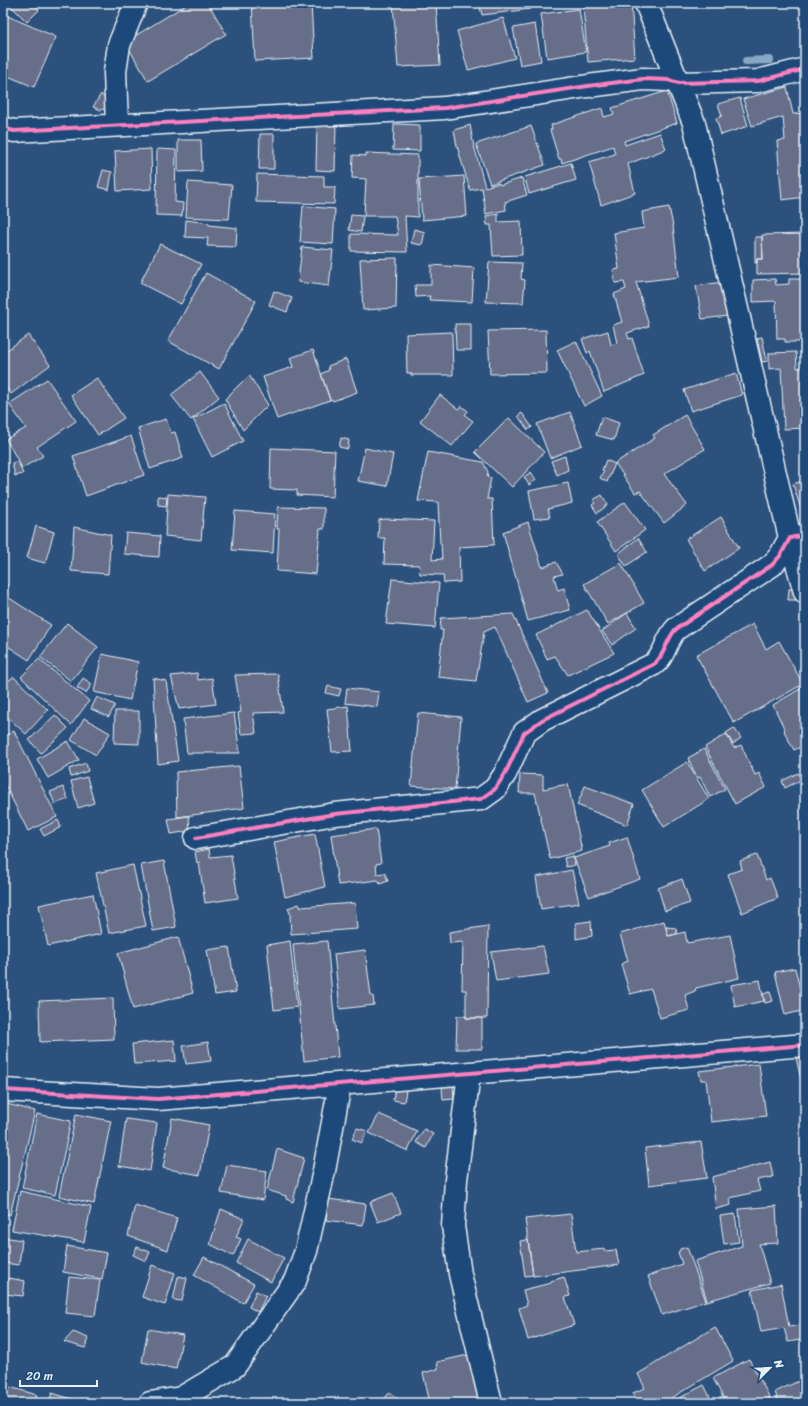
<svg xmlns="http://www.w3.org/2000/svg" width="808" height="1406" viewBox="0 0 808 1406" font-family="Sriracha,sans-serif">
	<rect width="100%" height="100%" fill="#2d517d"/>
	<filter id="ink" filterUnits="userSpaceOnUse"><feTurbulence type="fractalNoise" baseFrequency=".025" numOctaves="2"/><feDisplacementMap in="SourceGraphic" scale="8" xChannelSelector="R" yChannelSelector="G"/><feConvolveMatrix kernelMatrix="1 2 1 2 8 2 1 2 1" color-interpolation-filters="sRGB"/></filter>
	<g filter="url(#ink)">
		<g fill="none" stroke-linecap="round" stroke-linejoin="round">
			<path stroke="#87a9c6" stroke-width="8" d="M746 61 770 60"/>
		</g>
		<path fill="#666e89" stroke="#e8f1f8" d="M8 3H33L39 10 27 22Z
			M189 3H208L226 34 148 81 125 42Z
			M252 3H311L314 58 255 61Z
			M393 3H436L440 65 398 67Z
			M479 3H529L531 9 482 15Z
			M631 3 635 58 588 62 583 7Z
			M579 9 586 52 547 58 541 14Z
			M3 14 56 37 34 87 3 74Z
			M503 18 515 58 468 70 457 31Z
			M535 24 541 61 520 65 513 28Z
			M787 87 793 114 805 113V197L782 200 777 141 785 140 783 117 752 126 743 99Z
			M667 91 677 123 624 141 625 145 660 133 666 149 628 164 635 193 601 205 589 162 615 154 613 146 562 163 561 159H559L550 130 552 129 551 125 602 108 604 117 614 114 612 108Z
			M101 94 111 106 101 110 93 107Z
			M740 98 748 126 721 135 716 118 722 116 718 104Z
			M317 121 336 122 335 171 316 170Z
			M394 124 420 125V151L393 150Z
			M470 125 473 142 485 187 499 183 500 185 522 178 527 195 505 202 506 210 486 214 482 188 470 190 457 146 454 130Z
			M531 126 545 165 490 184 476 144Z
			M260 134H274V169H259Z
			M178 140H201L202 171 178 172Z
			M151 149 152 189 117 191 115 151Z
			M157 149 176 150 175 202 183 203 182 216 156 215Z
			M366 153 418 155V217L405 216 407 252 351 251V234L398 235 395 216H364L366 179 352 178 353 155 366 156Z
			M571 163 576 180 529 194 525 177Z
			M103 170 112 172 109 190 98 187Z
			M257 174 324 176V187H335L334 204 256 202Z
			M464 176 467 216 422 220 419 179Z
			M188 182 232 185 229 219 186 217Z
			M303 206 335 209 333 244 300 242Z
			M669 207 673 226 679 277 636 282 649 326 627 333 629 339 632 338 644 375 604 392 590 351 587 353 582 339 608 331 611 345 617 343 613 325 622 322 614 294 626 289 624 282 615 283 613 270 619 269 614 233 644 228 642 212Z
			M498 214V222L521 221 522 255 493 256 491 225H487L486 216Z
			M351 215 363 216 361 232 349 230Z
			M186 220 209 223V225L237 228 236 247 207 246 208 238 185 237Z
			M414 229 425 232 422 245 411 243Z
			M805 234V273L757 274V259H763L762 235Z
			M755 237H762L763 259H757V263H755Z
			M160 244 201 264 181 304 140 283Z
			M302 247 333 250 329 286 298 282Z
			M397 258 396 308 363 310 360 259Z
			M489 262 522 263 521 279 525 280 523 303 486 302Z
			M431 265 474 268 472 302 429 300 430 296 416 297 415 285H431Z
			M206 273 256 301 219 369 168 341Z
			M775 279 776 285 789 284V279H805V345H802V342H785V339H777L776 301 753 302V280Z
			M722 282 728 316 702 319 696 286Z
			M274 291 292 298 287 312 269 305Z
			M455 324H471V350H456Z
			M546 330 547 373 490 374 488 331Z
			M452 332 453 375H411V373H407L406 334Z
			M28 335 50 365 11 394 3 383V353Z
			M762 337 767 361 762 362 757 338Z
			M576 341 602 396 584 406 557 350Z
			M313 350 330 400 277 419 263 377 293 367 290 358Z
			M796 352 797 368H805V428L784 429 781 368 769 369V353Z
			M346 359 357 392 333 401 332 399 330 400 321 374 329 370 328 366Z
			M200 372 219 397 191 420 171 395Z
			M736 373 742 395 691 411 684 390Z
			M249 375 268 405 243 430 225 399Z
			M97 378 124 418 98 435 71 395Z
			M47 379 76 421 37 447 43 456 22 468 6 439 26 428 9 404Z
			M440 395 458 409 461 406 468 411 465 415 473 421 452 446 420 421Z
			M224 403 243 441 212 457 193 419Z
			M570 412 582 445 550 458 537 424Z
			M522 413 532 427 528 430 518 416Z
			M685 415 705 449 664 474 687 505 664 523 640 491 635 493 615 463 655 438 653 435Z
			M602 417 619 423 614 440 596 435Z
			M509 418 544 452 512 487 475 452Z
			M166 419 171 433 175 432 183 458 150 469 138 428Z
			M131 436 144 475 86 496 73 456Z
			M341 438 349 440 348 449 339 447Z
			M271 448 335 451 333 497 297 495V490L270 489Z
			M365 448 393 454 387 486 358 481Z
			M428 452 483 462 488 472 487 477 491 478 487 499H492L494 545 459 547 460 582 444 583 443 575 420 574 419 565 384 564 385 538H378L379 520 386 519 434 521 432 560 442 559 441 543H440L438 502 418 501Z
			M565 456 568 470 557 475 551 461Z
			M606 460 615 464 607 482 600 478 604 471 602 470Z
			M18 461 23 474 15 476 12 463Z
			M531 472 536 480 529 485 524 477Z
			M805 480V522L793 484Z
			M568 483 572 503 548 509 550 517 534 519 529 491Z
			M168 494 205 497 201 540 165 536Z
			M602 495 608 505 597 513 592 505 595 503 593 500Z
			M158 496 167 497 166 506 158 505Z
			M625 502 645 530 616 551 597 522Z
			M278 507 324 508V529H320L316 574 277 571 279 529H277Z
			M235 511 275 514 273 553 232 550Z
			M721 517 739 548 705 571 686 539Z
			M528 522 542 567 550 565 549 564 556 562 563 574 554 576 557 588 558 590 564 588 570 610 528 621 503 532Z
			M36 526 54 532 45 563 27 558Z
			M74 527 111 535 108 574 71 571Z
			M126 533 160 536 159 557 124 554Z
			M638 538 647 552 626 566 618 554Z
			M621 563 644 603 608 624 584 584Z
			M392 579 439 583 435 628 386 624Z
			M3 583 8 586 3 594 51 625 29 660 3 643Z
			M789 589H797L796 600H788Z
			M587 610 614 653 568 675 555 656 547 659 536 635Z
			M627 613 636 628 612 645 602 631Z
			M513 614 548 693 528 702 495 627 484 632 476 681 438 677 443 630H440L441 618Z
			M67 623 98 647 71 681 40 657Z
			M753 624 766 649 779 641 803 684 734 723 696 655Z
			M102 654 138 662 130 700 94 692Z
			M39 659 89 701 71 725 21 677Z
			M197 673 198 680 212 678 216 704 179 709 171 676Z
			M278 674 283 712 253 713 256 733 241 734 238 713 241 712 235 675Z
			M14 677 48 710 26 734 3 713V684Z
			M83 678 92 684 86 693 77 688Z
			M153 678 166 681 178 761 158 764Z
			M328 686 341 689 339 696 326 693Z
			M805 686V745L794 750 784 731 785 730 773 705Z
			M347 688 379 692 377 707 345 703Z
			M97 697 115 705 109 717 91 709Z
			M348 706 352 751 332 752 327 709Z
			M115 711H139V744L114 743Z
			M234 713 240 753H187L183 719Z
			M418 713 461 717 455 789 411 786Z
			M55 715 68 728 41 753 29 740Z
			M84 718 110 733 96 755 71 740Z
			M734 728 741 738 733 744 726 733Z
			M14 731 57 817 28 831 3 781V737Z
			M726 734 734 748 741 745 755 775 759 773 766 787 735 804 705 747Z
			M68 741 79 760 48 778 37 759Z
			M704 749 725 789 710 797 700 777 697 778 688 758Z
			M687 762 709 799 664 827 642 790Z
			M86 763 88 771 71 777 69 769Z
			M239 766 244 808 177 817 176 772Z
			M798 773 801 780 785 788 782 781Z
			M520 774 543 775V789L568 784 582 851 550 859 535 793H519Z
			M87 777 94 803 78 808 71 781Z
			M585 786 634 804 627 825 577 805Z
			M63 787 68 799 55 804 50 792Z
			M189 816 190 831 171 834 168 819Z
			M58 820 61 827 44 836 40 829Z
			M376 829 381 863 376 864 377 874 385 873 388 881 380 884 378 880 338 885 331 835Z
			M315 834 325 887 285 897 274 842Z
			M627 837 640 879 589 897 574 858 610 846 609 843Z
			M209 849 210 857 231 855 238 898 205 903 199 862 197 863 195 852Z
			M757 855 766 880 770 878 778 898 742 913 728 874 742 869 740 861Z
			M573 856 575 865 566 867 564 858Z
			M164 861 176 927 153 931 141 865Z
			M133 865 146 926 109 933 96 873Z
			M572 870 579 903 541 909 536 877Z
			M682 879 690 903 665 911 658 888Z
			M93 894 101 934 48 946 39 905Z
			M355 903 357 929 291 934 290 916H291L288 908 299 904 301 908V907Z
			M591 921 592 936 576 939V923Z
			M664 921 668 936 685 932 687 943 730 935 739 978 696 988 695 991 685 995 689 1010 660 1018 651 989 630 994 621 964 628 961 620 934Z
			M488 926 487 1018H466V990H462L463 942 450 943 449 932Z
			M666 927 676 928 677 934 668 936Z
			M178 937 193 993 133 1009 118 953Z
			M290 941 297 1007 274 1010 267 945Z
			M327 941 338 1057 304 1061 293 944Z
			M543 946 549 974 496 981 491 952Z
			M229 947 236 992 215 995 207 950Z
			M365 950 371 996H373L374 1005 340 1009 334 954Z
			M795 968 805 1010 785 1015 775 972Z
			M760 980 764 1001 735 1007 731 985Z
			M770 992 773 1001 765 1003 763 994Z
			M113 998 114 1039 40 1042 39 1001Z
			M457 1016H466V1018H482V1049H456Z
			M174 1040 176 1061 134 1064 132 1044Z
			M208 1042 211 1061 186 1064 183 1046Z
			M805 1056V1096L796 1058Z
			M759 1064 766 1116 711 1122 706 1080H701L699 1071Z
			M453 1086 454 1099 443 1100 442 1087Z
			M395 1089 406 1091 404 1102 393 1100Z
			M3 1103 35 1111 10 1215 3 1213Z
			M37 1114 71 1121 55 1195 22 1188Z
			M76 1114 111 1121 94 1204 59 1196Z
			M379 1114 417 1131 408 1151 369 1133Z
			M172 1118 209 1125 200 1175 163 1168Z
			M126 1119 157 1123 150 1171 119 1166Z
			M357 1128 367 1131 362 1143 352 1139Z
			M424 1129 433 1134 426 1148 416 1142Z
			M701 1142 707 1178 649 1185 645 1148Z
			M277 1149 304 1158 293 1202 286 1199V1196L267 1190Z
			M770 1162 773 1177 757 1180 760 1191 730 1198 731 1205 716 1209 712 1177Z
			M227 1165 267 1171 263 1200 221 1193Z
			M20 1191 91 1207 84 1242 12 1230Z
			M393 1193 401 1213 378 1222 370 1202Z
			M328 1199 366 1204 363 1225 326 1220Z
			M135 1205 177 1218 168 1250 128 1236Z
			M776 1206 778 1243 759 1244 770 1283 707 1301 695 1261 742 1246 739 1209Z
			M221 1209 244 1219 236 1237 241 1239 233 1256 210 1244Z
			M571 1214 576 1252 604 1249V1251L616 1250 619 1265 533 1276 525 1219Z
			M735 1214 739 1242 724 1244 720 1216Z
			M3 1237 22 1240 19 1265 3 1263Z
			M248 1239 284 1258 271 1282 236 1263Z
			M528 1240 533 1275 525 1276 520 1241Z
			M67 1246 107 1253 102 1279 63 1272Z
			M137 1247 150 1252 146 1261 133 1255Z
			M687 1247 706 1301 662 1315 648 1276 682 1264 678 1252 680 1251V1249Z
			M204 1257 254 1284 243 1303 194 1275Z
			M152 1265 175 1273 165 1305 142 1297Z
			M178 1276 187 1278 182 1301 173 1300Z
			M69 1277 100 1280 95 1316 65 1313Z
			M564 1277 570 1296 565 1297 574 1325 528 1340 519 1308 527 1305 523 1290 551 1283V1281Z
			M8 1278 25 1281 23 1296 5 1294Z
			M781 1284 789 1327 805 1324V1339L788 1342 784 1328 761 1332 752 1290Z
			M256 1291 266 1296 258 1312 249 1307Z
			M715 1327 733 1361 663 1403H638L633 1393 645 1388 638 1374Z
			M148 1329 183 1335 176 1369 142 1362Z
			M73 1332 88 1338 85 1348 64 1342Z
			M468 1355 479 1400 484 1399 485 1403H430L423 1373 438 1369 437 1362Z
			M749 1359 770 1398 760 1403H726L713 1378Z
			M799 1381 805 1394V1401L801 1403H779L775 1392Z
			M3 1385 37 1395 35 1403H3Z
			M704 1385 713 1403H670Z
			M390 1392 402 1403H381Z
			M52 1393 85 1403H49Z"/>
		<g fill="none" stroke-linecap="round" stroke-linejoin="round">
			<defs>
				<path id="minor" d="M646 3 694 123 790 538 805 592
					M117 125 115 72 119 45 136 3
					M3 128 14 131 445 108 588 86 643 79 668 80 679 83 758 81 805 69
					M196 838 335 814 481 799 495 789 505 774 524 733 542 720 654 664C665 656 666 639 676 629L772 565 780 556 790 538 805 535
					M469 1073 456 1180 453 1226 460 1274 491 1403
					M3 1090 158 1099 805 1045
					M150 1403 181 1398 235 1366 295 1281 306 1251 324 1171 340 1084"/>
			</defs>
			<use href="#minor" stroke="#e8f1f8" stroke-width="25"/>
			<use href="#minor" stroke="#1f4a7a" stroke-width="22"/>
			<defs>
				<path id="cycleway" d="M3 128 14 131 445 108 588 86 643 79 668 80 679 83 758 81 805 69
					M196 838 335 814 481 799 495 789 505 774 524 733 542 720 654 664C665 656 666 639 676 629L772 565 780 556 790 538 805 535
					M3 1090 158 1099 805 1045"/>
			</defs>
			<use href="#cycleway" stroke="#1f4a7a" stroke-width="6"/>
			<use href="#cycleway" stroke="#ff80c0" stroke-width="4"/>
		</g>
	</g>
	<rect width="808" height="1406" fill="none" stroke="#1f4a7a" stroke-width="16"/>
	<rect x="8" y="8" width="792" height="1390" fill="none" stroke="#e8f1f8" stroke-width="1.5" filter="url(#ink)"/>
	<g transform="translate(770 1368) rotate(66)" stroke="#1f4a7a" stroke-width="3" paint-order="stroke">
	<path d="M0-3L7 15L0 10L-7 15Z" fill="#e8f1f8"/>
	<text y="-6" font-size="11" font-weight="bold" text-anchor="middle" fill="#e8f1f8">N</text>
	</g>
	<path d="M20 1380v6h77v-6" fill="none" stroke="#e8f1f8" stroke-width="2"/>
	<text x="26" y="1380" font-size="12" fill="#e8f1f8" stroke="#1f4a7a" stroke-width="3" paint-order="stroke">20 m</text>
</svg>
